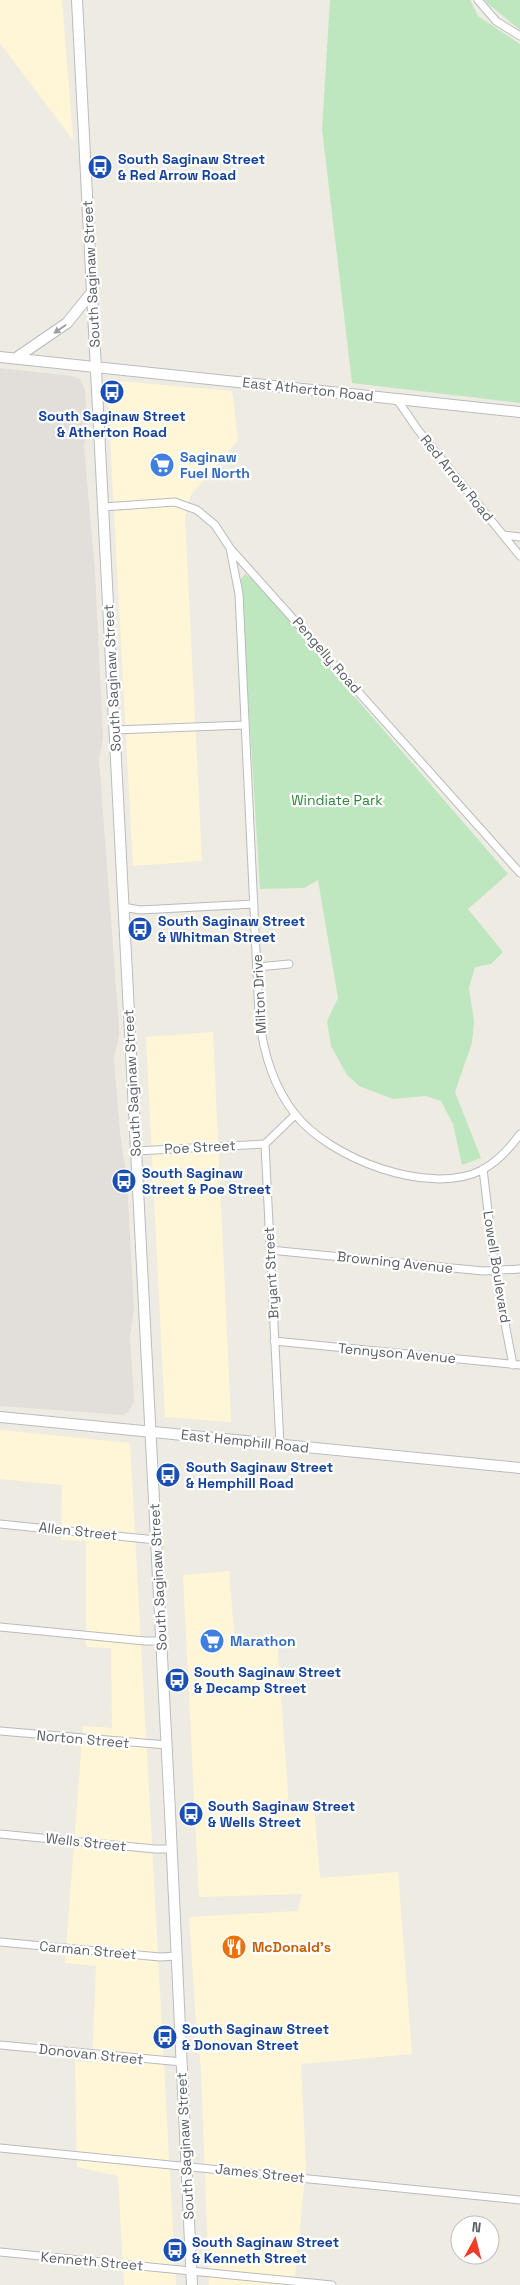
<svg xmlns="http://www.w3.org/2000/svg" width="520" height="2285" viewBox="0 0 520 2285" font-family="'Space Grotesk',sans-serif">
	<rect width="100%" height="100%" fill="#eeece2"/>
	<path fill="#fff6d7" d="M0 0H62L73 140 0 43Z
		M107 380 232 391 238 440 191 495 185 517 202 861 133 866Z
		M213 1032 231 1422 165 1417 146 1037Z
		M0 1430 130 1443 176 2285H124L118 2176 77 2167 75 2061 92 2063 96 1966 65 1963 83 1726 112 1728 111 1648 86 1647V1541L61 1540 62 1485 0 1479Z
		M229 1571 235 1644 277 1641 289 1808 314 1806 320 1878 398 1872 412 2054 301 2064 306 2168 294 2285H209L201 2068 196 2021 189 1917 298 1911 302 1894 199 1897 183 1575Z"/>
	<path fill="#e2dfda" d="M0 368 72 376 80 379 85 389 87 426 84 447 95 570 103 738 99 759 119 1026V1036L114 1057 120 1132 127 1181 134 1309 130 1336 134 1401 129 1412 124 1415 0 1406Z"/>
	<path fill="#bee7bf" d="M330 0H470L478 16 520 44V403L352 383 322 129Z
		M485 0H520V30L487 3Z
		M245 574 253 579 508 874 468 909 503 952 491 964 475 967 469 988 474 1021 472 1043 455 1092 481 1158 462 1165 453 1124 441 1101 426 1096 393 1099 359 1086 347 1075 331 1046 327 1021 338 998 318 880 304 888 260 889 241 579Z"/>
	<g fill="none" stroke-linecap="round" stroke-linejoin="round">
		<defs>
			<path id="street" d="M478 0 496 21 520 36
				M396 398 418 430 520 556
				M103 507 175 502 197 510 215 525 230 548 520 873
				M503 535 520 537
				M230 548 239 594 259 1016C263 1051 272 1085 295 1114 329 1158 429 1197 482 1170 497 1162 510 1148 520 1134
				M115 730 245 725
				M123 907 140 910 254 904
				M258 967 289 964
				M136 1151 265 1144
				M483 1169 495 1271 513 1365
				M270 1250 483 1271 520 1269
				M274 1341 520 1365
				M280 1445 265 1144 295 1115
				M0 1524 156 1540
				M0 1627 145 1641H162
				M0 1731 167 1745
				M0 1834 155 1849H172
				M0 1942 160 1957 177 1956
				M0 2045 182 2062
				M0 2148 520 2200
				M0 2252 332 2285"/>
			<path id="secondary" d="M77 0 170 1812 192 2285
				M0 357 520 412
				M16 358 67 323 92 292
				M0 1417 520 1468"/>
		</defs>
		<use href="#street" stroke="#b8babf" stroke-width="9"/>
		<use href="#secondary" stroke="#b8bcc2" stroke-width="12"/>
		<use href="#street" stroke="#fff" stroke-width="7"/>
		<use href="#secondary" stroke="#fff" stroke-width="10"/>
	</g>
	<defs><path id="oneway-solid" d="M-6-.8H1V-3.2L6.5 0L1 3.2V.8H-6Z" transform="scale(1.25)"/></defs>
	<use fill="#9d9fa2" href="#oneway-solid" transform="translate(60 329) rotate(145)"/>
	<defs>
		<symbol id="bus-disc" viewBox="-11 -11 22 22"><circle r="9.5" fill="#1a4fb4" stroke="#fff"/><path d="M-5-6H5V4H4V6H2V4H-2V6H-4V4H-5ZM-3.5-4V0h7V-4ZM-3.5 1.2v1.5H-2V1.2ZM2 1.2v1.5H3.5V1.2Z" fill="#fff"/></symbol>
		<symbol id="supermarket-disc" viewBox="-11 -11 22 22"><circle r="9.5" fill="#3f7fe0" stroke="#fff"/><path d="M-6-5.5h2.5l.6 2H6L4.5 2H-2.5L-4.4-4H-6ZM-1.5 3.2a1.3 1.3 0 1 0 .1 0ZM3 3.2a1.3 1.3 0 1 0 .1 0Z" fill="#fff"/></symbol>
		<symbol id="restaurant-disc" viewBox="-11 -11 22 22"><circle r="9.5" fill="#e8710a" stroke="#fff"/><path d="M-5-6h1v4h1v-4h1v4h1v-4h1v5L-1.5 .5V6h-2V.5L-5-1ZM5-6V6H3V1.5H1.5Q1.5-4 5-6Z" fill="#fff"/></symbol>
	</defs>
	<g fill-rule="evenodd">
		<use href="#bus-disc" x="86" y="153" width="28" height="28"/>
		<use href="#bus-disc" x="98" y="378" width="28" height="28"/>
		<use href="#supermarket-disc" x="148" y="451" width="28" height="28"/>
		<use href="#bus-disc" x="126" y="915" width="28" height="28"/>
		<use href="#bus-disc" x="110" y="1167" width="28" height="28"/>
		<use href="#bus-disc" x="154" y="1461" width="28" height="28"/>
		<use href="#supermarket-disc" x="198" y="1627" width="28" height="28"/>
		<use href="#bus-disc" x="163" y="1666" width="28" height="28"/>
		<use href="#bus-disc" x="177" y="1800" width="28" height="28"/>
		<use href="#restaurant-disc" x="220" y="1933" width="28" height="28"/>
		<use href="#bus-disc" x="151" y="2023" width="28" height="28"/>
		<use href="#bus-disc" x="161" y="2236" width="28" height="28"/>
	</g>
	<g text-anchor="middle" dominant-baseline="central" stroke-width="4.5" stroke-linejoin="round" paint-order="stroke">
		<g font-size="14" font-weight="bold" fill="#164399" stroke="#fff" text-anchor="start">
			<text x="118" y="159">South Saginaw Street<tspan x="118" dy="16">&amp; Red Arrow Road</tspan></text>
			<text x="112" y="416" text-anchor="middle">South Saginaw Street<tspan x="112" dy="16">&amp; Atherton Road</tspan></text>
			<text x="158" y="921">South Saginaw Street<tspan x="158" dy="16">&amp; Whitman Street</tspan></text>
			<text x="142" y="1173">South Saginaw<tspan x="142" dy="16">Street &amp; Poe Street</tspan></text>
			<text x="186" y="1467">South Saginaw Street<tspan x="186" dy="16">&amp; Hemphill Road</tspan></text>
			<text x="194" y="1672">South Saginaw Street<tspan x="194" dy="16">&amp; Decamp Street</tspan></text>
			<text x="208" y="1806">South Saginaw Street<tspan x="208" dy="16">&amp; Wells Street</tspan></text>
			<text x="182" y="2029">South Saginaw Street<tspan x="182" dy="16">&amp; Donovan Street</tspan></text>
			<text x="192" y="2242">South Saginaw Street<tspan x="192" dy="16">&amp; Kenneth Street</tspan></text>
		</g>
		<g font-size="14" fill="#5b5f64" stroke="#fff">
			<text transform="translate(91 274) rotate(-93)">South Saginaw Street</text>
			<text transform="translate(308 389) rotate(6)">East Atherton Road</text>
			<text transform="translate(457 478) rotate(51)">Red Arrow Road</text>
			<text transform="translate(327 655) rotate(49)">Pengelly Road</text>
			<text transform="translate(112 678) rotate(-93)">South Saginaw Street</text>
			<text transform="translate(259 994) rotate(-93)">Milton Drive</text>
			<text transform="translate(132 1083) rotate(-93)">South Saginaw Street</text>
			<text transform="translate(200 1147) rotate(-3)">Poe Street</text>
			<text transform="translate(395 1262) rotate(6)">Browning Avenue</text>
			<text transform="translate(497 1267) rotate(81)">Lowell Boulevard</text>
			<text transform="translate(271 1273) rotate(-93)">Bryant Street</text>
			<text transform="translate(397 1353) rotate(5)">Tennyson Avenue</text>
			<text transform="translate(245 1441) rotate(6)">East Hemphill Road</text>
			<text transform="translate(78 1531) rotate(6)">Allen Street</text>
			<text transform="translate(158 1577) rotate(-93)">South Saginaw Street</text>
			<text transform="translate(83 1739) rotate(5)">Norton Street</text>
			<text transform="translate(86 1842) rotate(6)">Wells Street</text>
			<text transform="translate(88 1950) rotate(5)">Carman Street</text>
			<text transform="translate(91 2054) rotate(6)">Donovan Street</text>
			<text transform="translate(185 2146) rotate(-93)">South Saginaw Street</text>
			<text transform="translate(260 2173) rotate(6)">James Street</text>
			<text transform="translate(92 2261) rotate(5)">Kenneth Street</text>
		</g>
		<g font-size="14" font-weight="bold" fill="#366cbe" stroke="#fff" text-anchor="start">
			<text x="180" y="457">Saginaw<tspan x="180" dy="16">Fuel North</tspan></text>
			<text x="230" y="1641">Marathon</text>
		</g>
		<g font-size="14" fill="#318537" stroke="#fff">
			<text x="337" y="800">Windiate Park</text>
		</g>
		<g font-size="14" font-weight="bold" fill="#c56008" stroke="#fff" text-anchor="start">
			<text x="252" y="1947">McDonald's</text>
		</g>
	</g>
	<g transform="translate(475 2240) rotate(7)"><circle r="24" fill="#ffffff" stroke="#bdbfc1"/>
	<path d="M0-4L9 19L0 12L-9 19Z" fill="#ef3b28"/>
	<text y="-8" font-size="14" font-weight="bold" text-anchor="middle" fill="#5b5f64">N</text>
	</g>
</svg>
